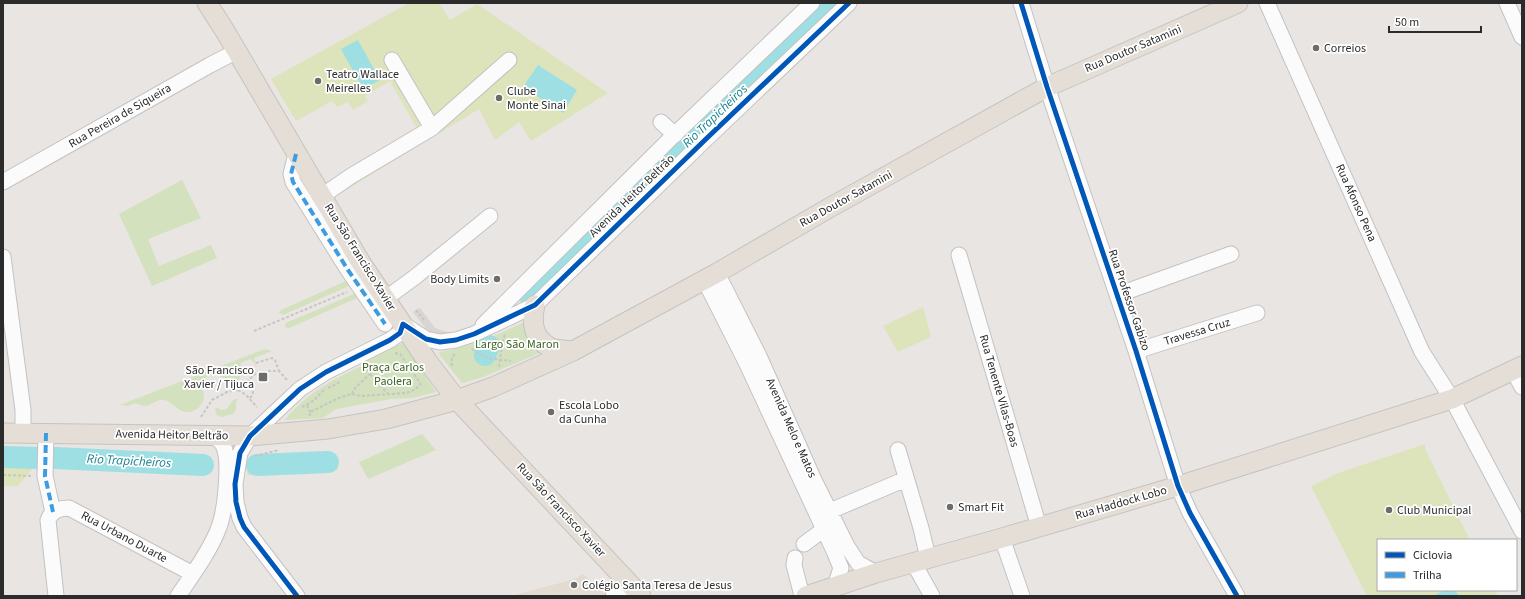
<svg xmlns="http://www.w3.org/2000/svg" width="1525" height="599" viewBox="0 0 1525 599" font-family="'Source Sans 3',sans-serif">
	<rect width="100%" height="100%" fill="#e9e5e2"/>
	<path fill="#e3dad1" d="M583 574 607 596H511L575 579Z"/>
	<path fill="#d3e1be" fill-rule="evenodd" d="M182 180 201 218 148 239 159 266 211 245 217 258 152 286 119 214Z
		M346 281 349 286 283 315 279 313 281 310Z
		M354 294 357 298 289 328 285 327 286 323Z
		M528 320 547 350 483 377 463 383 461 382 439 354 440 352C471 347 500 334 528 320ZM484 343 495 348 491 357 480 352Z
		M403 343 436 392 412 398 391 399 336 409 323 418 285 420C305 394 337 377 366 364L369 357Z
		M265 349 272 351 254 358 257 367 256 366 253 361 250 359 241 363C241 370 242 388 229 383 227 382 225 379 222 377 214 374 207 375 201 381 201 386 204 390 204 396 203 408 191 416 180 410 175 407 170 401 164 400 158 399 152 404 147 406 143 406 139 404 135 403L127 406 120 405Z
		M239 398 236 402V410L233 414 221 417 217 415 215 411 216 408H218L221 410C229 410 229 405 233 400Z
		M422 434 436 450 368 479 359 462Z
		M335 454 336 455 338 469 337 470 303 473 248 475 247 470 252 462 262 460Z"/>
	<path fill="#dde4bc" d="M409 3H439L450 20 477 4 608 93 531 141 519 122 495 140 479 109 346 190 339 179 419 132 390 81 365 96 368 101 353 110 348 102 337 107 332 101 296 121 271 79Z
		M923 307 931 337 898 352 883 326Z
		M1425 444V449L1470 540H1378V590H1495L1498 596H1367L1311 486 1338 473Z
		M3 464H4L36 465 18 486H3Z"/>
	<path fill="#d9d5d2" d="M420 308 435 328 447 332H455L456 335H436L427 330 413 312Z"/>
	<path fill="#9ddfe3" d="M358 40 380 80 363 89 341 49Z
		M538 65 577 90 563 113 523 87Z
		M1445 590H1455L1459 596H1433Z"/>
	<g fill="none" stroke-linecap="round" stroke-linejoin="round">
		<path stroke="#9ddfe3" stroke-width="22" d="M530 296 831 3
			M485 355 489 346
			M3 457 39 458
			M55 458 203 465
			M257 465 328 462"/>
		<defs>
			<path id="minor" d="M1021 3 1047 87 1136 351 1178 486 1190 513 1237 596
				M1267 3 1422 352 1452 399 1522 531
				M1507 3 1522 37
				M392 60 432 128
				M661 122 675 135
				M296 154 291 174 293 182 348 270 385 324
				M3 182 210 65 237 51
				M322 196 351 176 432 128 509 60
				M959 255 1039 527
				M3 257 23 410V433
				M717 273 759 356 814 480 847 546 858 563 876 573
				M704 279 746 362 834 551 841 568 835 586
				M1117 295 1231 254
				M385 299 415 277 490 216
				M483 325 670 139 812 3
				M1136 351 1257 313
				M1513 370 1522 387
				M46 433 45 476 53 512
				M898 450 921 528 928 558
				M830 511 906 479
				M1002 538 1022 596
				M804 544 823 530
				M795 558 794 565 802 596
				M913 562 932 596
				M56 596 48 520C51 511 59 508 69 508L193 574
				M178 596C191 577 212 548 219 527 225 511 231 460 223 445 221 441 217 439 214 436
				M297 596 244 527 240 518 236 502 235 484 240 453 250 436 300 389 326 372 390 340 400 333 403 324 426 339 440 342 456 340 474 334 535 305 707 138 849 3
				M613 596 629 584"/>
			<path id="major" d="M207 3 225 31 361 263 428 362 457 400 641 596
				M535 305C531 323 533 339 551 348 557 350 566 350 573 351
				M3 433 250 436 328 429 386 419 457 400 493 387 573 351 717 273 829 208 1047 87 1238 3
				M806 596 876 573 1002 538 1178 486 1452 399 1522 366"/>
		</defs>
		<use href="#minor" stroke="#c3c2c2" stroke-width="17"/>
		<use href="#major" stroke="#c5c3c2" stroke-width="21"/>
		<path stroke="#c6c6c6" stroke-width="2" stroke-dasharray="3 2" stroke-linecap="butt" d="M416 310 424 320
			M254 331 347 292
			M493 340H498L502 344
			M472 349 487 358 511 361
			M395 353 400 354 421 384
			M256 363 272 358 275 360 279 371
			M452 366C451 361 451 358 455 354
			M499 367 502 344 505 334
			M370 374 388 394
			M328 388 340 382
			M238 390 246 395 257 407
			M352 394 355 388 370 374 367 368
			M250 398 253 394 252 388
			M307 405 310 412
			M302 407 313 401 324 390
			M310 416V412L339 398 352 394 361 396 406 393 414 390 421 384
			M201 417 212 400 227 392 238 390 255 374 269 371H279L287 380
			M255 456 279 450
			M3 475 32 476"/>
		<use href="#minor" stroke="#fcfbfb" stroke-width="15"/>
		<use href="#major" stroke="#e5ded6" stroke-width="19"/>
		<path stroke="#3d9ce1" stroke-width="4" stroke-dasharray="8 4" stroke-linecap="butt" d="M296 154 291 174 293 182 348 270 385 324
			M46 433 45 476 53 512"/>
		<defs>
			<path id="cycleway" d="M1021 3 1047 87 1136 351 1178 486 1190 513 1237 596
				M297 596 244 527 240 518 236 502 235 484 240 453 250 436 300 389 326 372 390 340 400 333 403 324 426 339 440 342 456 340 474 334 535 305 707 138 849 3"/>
		</defs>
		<use href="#cycleway" stroke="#fff" stroke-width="8"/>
		<use href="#cycleway" stroke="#0057b8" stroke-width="5"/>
	</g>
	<g fill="#6e6c6b" stroke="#fff" stroke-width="1.5">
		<circle cx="1316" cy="48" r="4"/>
		<circle cx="318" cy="81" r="4"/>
		<circle cx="499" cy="98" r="4"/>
		<circle cx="497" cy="279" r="4"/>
		<rect x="258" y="372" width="10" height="10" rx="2"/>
		<circle cx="551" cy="412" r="4"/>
		<circle cx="950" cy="507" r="4"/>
		<circle cx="1389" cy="510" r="4"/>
		<circle cx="574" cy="585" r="4"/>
	</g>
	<g text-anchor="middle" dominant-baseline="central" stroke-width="3.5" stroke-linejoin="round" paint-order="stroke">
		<g font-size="12" fill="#2b2b2b" stroke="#fff" text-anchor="start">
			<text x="1324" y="48">Correios</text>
			<text x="326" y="74">Teatro Wallace<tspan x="326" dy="14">Meirelles</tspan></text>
			<text x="507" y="91">Clube<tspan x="507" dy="14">Monte Sinai</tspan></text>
			<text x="489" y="279" text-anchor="end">Body Limits</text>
			<text x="254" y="370" text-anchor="end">São Francisco<tspan x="254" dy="14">Xavier / Tijuca</tspan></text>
			<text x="559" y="405">Escola Lobo<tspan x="559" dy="14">da Cunha</tspan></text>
			<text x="958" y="507">Smart Fit</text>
			<text x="1397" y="510">Club Municipal</text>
			<text x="582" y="585">Colégio Santa Teresa de Jesus</text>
		</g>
		<g font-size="12" fill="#2b2b2b" stroke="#fff">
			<text transform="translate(1133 49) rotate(-23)">Rua Doutor Satamini</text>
			<text transform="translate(120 116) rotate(-30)">Rua Pereira de Siqueira</text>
			<text transform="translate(632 196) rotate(-44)">Avenida Heitor Beltrão</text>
			<text transform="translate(846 199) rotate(-29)">Rua Doutor Satamini</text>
			<text transform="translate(1356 203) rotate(66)">Rua Afonso Pena</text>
			<text transform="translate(360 257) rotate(58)">Rua São Francisco Xavier</text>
			<text transform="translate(1129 300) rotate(71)">Rua Professor Gabizo</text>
			<text transform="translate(1197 332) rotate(-17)">Travessa Cruz</text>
			<text transform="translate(999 391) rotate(74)">Rua Tenente Vilas-Boas</text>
			<text transform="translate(791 428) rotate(66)">Avenida Melo e Matos</text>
			<text transform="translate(172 435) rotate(1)">Avenida Heitor Beltrão</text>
			<text transform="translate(1121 503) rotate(-16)">Rua Haddock Lobo</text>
			<text transform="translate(561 510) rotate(47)">Rua São Francisco Xavier</text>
			<text transform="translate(124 537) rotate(28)">Rua Urbano Duarte</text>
		</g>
		<g font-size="12" fill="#3c6321" stroke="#fff">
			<text x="517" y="344">Largo São Maron</text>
			<text x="393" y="367">Praça Carlos<tspan x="393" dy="14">Paolera</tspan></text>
		</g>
		<g font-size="13" font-style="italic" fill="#1a8091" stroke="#fff">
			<text transform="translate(715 116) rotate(-44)">Rio Trapicheiros</text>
			<text transform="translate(129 461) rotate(3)">Rio Trapicheiros</text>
		</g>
	</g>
	<rect width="1525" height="599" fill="none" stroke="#2b2b2b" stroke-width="8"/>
	<rect x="1377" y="539" width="140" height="52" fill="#ffffff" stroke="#aaaaaa"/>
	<rect x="1385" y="552" width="20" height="6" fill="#0057b8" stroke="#aaaaaa"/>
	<text x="1413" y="559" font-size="12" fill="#2b2b2b">Ciclovia</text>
	<rect x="1385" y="572" width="20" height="6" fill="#3d9ce1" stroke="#aaaaaa"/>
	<text x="1413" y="579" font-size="12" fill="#2b2b2b">Trilha</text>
	<path d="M1389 26v6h92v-6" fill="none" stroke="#2b2b2b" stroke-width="2"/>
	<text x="1395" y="26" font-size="12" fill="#2b2b2b" stroke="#ffffff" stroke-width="3" paint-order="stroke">50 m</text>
</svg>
